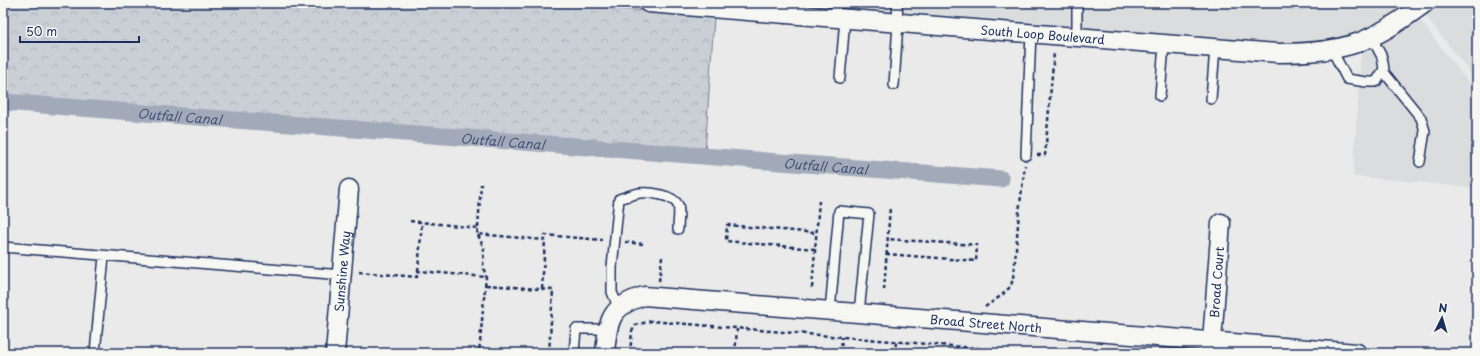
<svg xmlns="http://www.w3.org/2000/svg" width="1480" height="356" viewBox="0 0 1480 356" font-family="'Playpen Sans',sans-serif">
	<defs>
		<pattern id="forest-crowns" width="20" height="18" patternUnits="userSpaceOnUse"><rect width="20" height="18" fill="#caced5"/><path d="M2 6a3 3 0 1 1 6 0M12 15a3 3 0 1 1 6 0" fill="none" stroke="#adb1b9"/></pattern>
	</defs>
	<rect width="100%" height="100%" fill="#e9eae9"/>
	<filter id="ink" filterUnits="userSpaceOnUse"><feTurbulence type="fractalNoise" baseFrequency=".025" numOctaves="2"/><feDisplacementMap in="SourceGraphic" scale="8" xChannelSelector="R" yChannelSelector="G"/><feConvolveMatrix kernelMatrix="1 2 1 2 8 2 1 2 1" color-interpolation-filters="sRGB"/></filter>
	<g filter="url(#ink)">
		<path fill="#dadcde" d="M648 3H1477V81L1419 8 1332 50Z
			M1418 18 1477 93V188L1353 176 1361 50Z"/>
		<path fill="url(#forest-crowns)" stroke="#727e9a" d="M3 3H554L714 17 705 152 3 96Z"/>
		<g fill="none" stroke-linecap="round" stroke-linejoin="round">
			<path stroke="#a2aaba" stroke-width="17" id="s1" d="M3 102 1001 179"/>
			<defs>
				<path id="lane" d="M1077 3V37
					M835 18 836 3
					M1332 50 1347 79 1366 82H1376L1384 69 1382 57 1372 38
					M1383 71 1421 118 1425 131 1420 162
					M840 78 845 19
					M894 85 898 23 897 3
					M1160 96 1164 44
					M1211 99 1215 48
					M1026 155 1031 33
					M3 247 342 275
					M619 309 612 292V267L619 199C626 197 633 194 640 193 650 192 673 195 678 205 680 211 678 222 678 229
					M830 311 839 211 869 214 859 313
					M95 353 104 256
					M574 353 576 329H607"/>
				<g id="street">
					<path id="s2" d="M648 3 1278 53C1346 53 1371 43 1425 3"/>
					<path id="s3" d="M1212 341 1221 223"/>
					<path id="s4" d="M335 353 349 189"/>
					<path id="s5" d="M605 353C608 320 610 306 644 296L1357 353"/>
				</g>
			</defs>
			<use href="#lane" stroke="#1b2f5e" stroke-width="12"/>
			<use href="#street" stroke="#1b2f5e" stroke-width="21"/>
			<path stroke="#1b2f5e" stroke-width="2.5" stroke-dasharray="4 3" stroke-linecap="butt" d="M1037 155H1045L1054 52
				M410 221 478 228 477 234 545 240V235L602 240
				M478 228 481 184
				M478 235 484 248 483 266 486 277 479 353
				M625 242 644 244
				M815 249 726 241 727 225 816 233
				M886 254 976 261 977 245 887 239
				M418 271 422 222
				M359 272 417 277 418 271 486 277
				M659 281 662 257
				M486 285 553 290 549 353
				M812 288 819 201
				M542 289 545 240
				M884 290 890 207
				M985 307 1002 295 1011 286 1014 273 1019 212 1025 165
				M630 353 632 331 636 325 651 321 999 350
				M735 353 737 329
				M841 353 842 337
				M895 353 896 342"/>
			<use href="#lane" stroke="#f6f6f2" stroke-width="9"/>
			<use href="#street" stroke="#f6f6f2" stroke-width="18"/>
		</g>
	</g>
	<g text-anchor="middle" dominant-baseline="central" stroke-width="3" stroke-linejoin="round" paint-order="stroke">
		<g font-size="12" fill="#1b2f5e" stroke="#f6f6f2">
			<text stroke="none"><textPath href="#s2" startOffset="396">South Loop Boulevard</textPath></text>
			<text stroke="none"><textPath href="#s4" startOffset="82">Sunshine Way</textPath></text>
			<text stroke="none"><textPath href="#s3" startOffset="59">Broad Court</textPath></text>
			<text stroke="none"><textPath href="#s5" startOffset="419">Broad Street North</textPath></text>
		</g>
		<g font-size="13" font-style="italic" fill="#44547a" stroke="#f6f6f2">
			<text stroke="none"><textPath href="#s1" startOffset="177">Outfall Canal</textPath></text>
			<text stroke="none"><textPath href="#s1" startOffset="501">Outfall Canal</textPath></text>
			<text stroke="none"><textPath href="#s1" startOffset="825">Outfall Canal</textPath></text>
		</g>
	</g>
	<rect width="1480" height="356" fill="none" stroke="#f6f6f2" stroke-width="16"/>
	<rect x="8" y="8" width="1464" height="340" fill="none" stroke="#1b2f5e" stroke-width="1.5" filter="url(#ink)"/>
	<g transform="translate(1442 318) rotate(5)" stroke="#f6f6f2" stroke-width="3" paint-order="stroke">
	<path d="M0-3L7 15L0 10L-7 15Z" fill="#1b2f5e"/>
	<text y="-6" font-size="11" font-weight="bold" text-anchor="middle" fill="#1b2f5e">N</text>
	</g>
	<path d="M20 36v6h119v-6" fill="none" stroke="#1b2f5e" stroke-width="2"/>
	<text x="26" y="36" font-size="12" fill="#1b2f5e" stroke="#f6f6f2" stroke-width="3" paint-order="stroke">50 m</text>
</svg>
